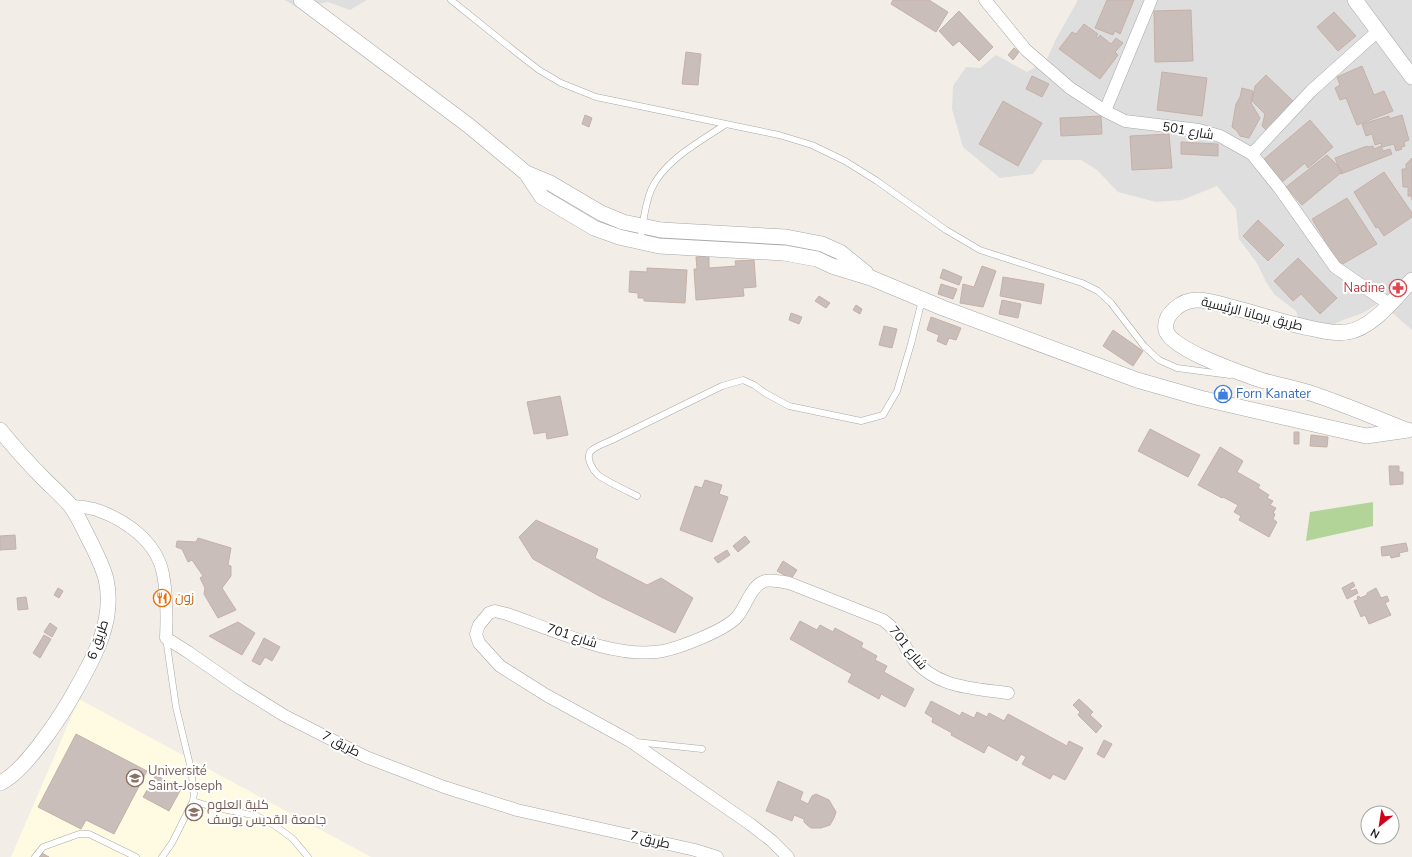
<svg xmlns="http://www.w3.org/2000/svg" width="1412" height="857" viewBox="0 0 1412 857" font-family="'Nunito Sans',Cairo,sans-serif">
	<rect width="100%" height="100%" fill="#f2ede7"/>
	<path fill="#dfdede" d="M285 0H367L350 10 328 2 298 8Z
		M1078 0H1412V330L1380 302 1363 313 1343 320 1323 329 1303 332 1296 311 1275 295 1266 282 1257 263 1239 239 1236 209 1217 186 1182 200 1156 202 1118 192 1097 170 1081 160H1043L1033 174 1000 178 963 147 952 109 953 86 966 67 980 68 996 55 1027 72 1046 61 1056 39Z"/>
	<path fill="#fffbe3" d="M79 699 371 857H11Z"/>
	<path fill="#b2d499" d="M1373 502V526L1306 541 1310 512Z"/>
	<path fill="#cabeba" stroke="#c5b1a8" d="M893 0H929L948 12 936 32 891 4Z
		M1107 0H1134L1120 34 1115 31 1113 35 1095 28Z
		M1191 10 1193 61 1155 62 1154 11Z
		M959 11 993 47 979 61 959 41 953 46 939 31Z
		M1334 12 1356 36 1338 51 1317 27Z
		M1084 24 1098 34 1096 37 1098 38 1100 35 1111 44 1116 38 1123 43 1115 52 1118 55 1100 79 1059 49 1072 32 1076 34Z
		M1014 48 1019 52 1013 60 1008 55Z
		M686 52 701 54 698 85 682 84Z
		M1362 66 1374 95 1384 91 1393 111 1357 125 1346 98 1340 100 1335 88 1340 85 1337 77Z
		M1162 72 1207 78 1202 116 1157 110Z
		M1266 75 1295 103 1268 132 1262 126 1265 114 1252 101 1255 86Z
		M1032 76 1049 84 1042 97 1026 89Z
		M1242 88 1253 91 1251 103 1260 118 1249 138 1240 136 1237 131 1232 127 1236 104 1240 97Z
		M1003 101 1042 123 1018 166 979 144Z
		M585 115 592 118 589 127 582 124Z
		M1402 115 1409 140 1404 142 1405 146 1401 147 1402 149 1396 151 1394 144 1382 147 1381 143 1375 145 1372 134 1366 136 1362 124 1389 116V119Z
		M1101 116 1102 134 1061 136 1060 118Z
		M1310 120 1333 147 1308 168 1305 163 1282 182 1263 160Z
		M1169 134 1172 168 1132 170 1130 136Z
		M1181 142 1218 144V156L1181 154Z
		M1367 146 1368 147 1373 146 1374 149 1381 146 1383 151 1390 149 1392 154 1341 174 1335 158Z
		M1327 155 1343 171 1302 205 1286 187Z
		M1412 158V200V196H1408V187H1403L1402 169H1406V164Z
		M1384 172 1412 213V217L1384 236 1378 227 1376 228 1354 192Z
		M1347 198 1377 244 1341 265 1335 257 1333 258 1323 242 1325 240 1312 219Z
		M1258 220 1284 245 1268 261 1243 236Z
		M709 256V268L736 266 735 261 754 260 756 287 743 288 744 296 696 300 694 269H697L696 257Z
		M1298 258 1337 298 1320 314 1301 294 1293 301 1274 281Z
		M982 266 996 271 983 307 960 303 963 284 974 287Z
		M647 268 687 270 685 303 644 301V298H638V293L629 292 630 271 647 272Z
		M943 269 962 277 959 285 940 278Z
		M1003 277 1044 284 1041 304 1000 296Z
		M941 284 957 289 953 299 938 294Z
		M819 296 830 303 826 308 815 301Z
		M1002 300 1021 304 1018 318 999 314Z
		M856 305 862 309 860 314 853 310Z
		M791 313 802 317 799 324 789 320Z
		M931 317 961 328 956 340 949 338 946 345 937 341 939 335 927 330Z
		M884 326 897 329 892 348 879 345Z
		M1113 330 1143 351 1133 366 1103 346Z
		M560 396 568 435 547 439 546 432 534 434 527 402Z
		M1150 429 1200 455 1188 477 1138 451Z
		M1294 432H1299V444H1294Z
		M1311 435 1328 437 1327 447 1310 446Z
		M1220 447 1243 461 1237 472 1260 485 1258 488 1269 495 1267 498 1273 501 1270 505 1276 508 1273 513 1275 514 1273 519 1277 522 1269 537 1239 520 1241 516 1234 512 1238 505 1223 497 1222 498 1198 485Z
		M1389 466H1399V472H1403V484L1390 485Z
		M705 480 722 485 719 494 728 497 712 542 680 530 695 486 702 488Z
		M536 520 598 549 595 558 647 585 661 578 693 598 675 633 601 597 533 559 519 537Z
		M15 535 16 549 0 550V536Z
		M745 536 750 542 738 552 733 546Z
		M198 538 231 548 228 565 231 566V576L222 588 236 610 218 618 204 594 205 588 200 578 203 576 192 560 188 562 182 549 176 547 177 541 196 542Z
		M1406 543 1408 551 1399 553 1400 556 1391 558 1390 555 1382 556 1381 547Z
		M727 550 730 555 718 563 714 558Z
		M783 561 797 570 791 579 777 571Z
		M1353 582 1355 586 1350 589 1351 591 1356 589 1358 593 1347 599 1342 588Z
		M58 588 63 591 59 598 54 595Z
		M1376 588 1381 598 1387 596 1389 601 1385 603 1391 615 1369 624 1365 615 1361 617 1354 601 1358 600 1357 597 1359 596 1360 598 1367 595V593Z
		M26 597 28 609 18 610 17 598Z
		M800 621 817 630 820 625 833 632 835 628 863 643 861 647 877 656 875 660 887 666 884 672 914 689 905 707 881 694 879 699 848 682 852 674 790 639Z
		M238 622 255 633 242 655 209 636Z
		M50 623 57 628 52 637 44 632Z
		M44 635 51 639 40 658 33 653Z
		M264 638 280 647 272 661 265 657 260 665 252 661Z
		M1079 699 1093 712 1090 715 1102 726 1096 733 1078 715 1080 712 1073 705Z
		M931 701 960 716 962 712 974 718 977 712 987 717 989 713 1004 721 1008 714 1067 746 1069 741 1083 748 1065 780 1053 774 1050 779 1022 764 1026 757 1021 754 1017 761 988 745 984 753 951 735 952 733 932 722 933 718 925 713Z
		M76 734 147 771 114 834 86 820 81 829 38 807Z
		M1104 740 1112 744 1104 758 1097 754Z
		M156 775 181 789 169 811 143 797Z
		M778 781 803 792 800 800 808 804 812 796 816 794 829 800 836 812 834 818 830 825 821 828H811L807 825 804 822V819L794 815 792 821 766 811Z
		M40 852 49 857H37Z"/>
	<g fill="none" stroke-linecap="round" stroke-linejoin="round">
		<defs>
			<path id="service" d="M451 0 517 53 539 70 561 83 596 97 726 124C700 142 664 160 651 190 644 207 643 225 640 242
				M726 124 779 135 812 145 845 161 877 181 946 230 980 250 1082 283 1098 291 1111 303 1144 346 1159 360 1177 368 1230 375
				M637 496C627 491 606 481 598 475 593 470 586 459 590 452 595 446 606 443 612 440L722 386 743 380 754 385 765 393 789 406 861 421 883 415 897 391 911 344 922 300
				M636 742 702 749
				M193 801 212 807 257 816 274 825 293 839 308 857
				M35 857 43 847 79 834H89L136 857
				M162 857 172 843 193 801 194 793 191 769 176 707 166 638"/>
			<path id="minor" d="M985 0 1026 50 1070 88 1105 111 1125 121 1199 130 1220 136 1252 154 1280 189 1335 267 1389 304
				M1105 111 1151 0
				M1252 154 1311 91 1378 31
				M70 505C79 507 89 507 97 510 126 520 157 542 163 574 167 595 167 617 166 638L188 652 240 688 285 716 366 757 444 787 517 810 695 850 717 857
				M788 857 772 841 750 824 630 741 546 695 500 666 479 643 476 634 479 625 489 613 495 611 507 614C551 629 616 660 663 651 681 647 724 631 737 617 746 607 751 585 765 581 772 579 782 582 789 583L883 620C891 626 897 631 902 640 905 645 907 651 911 656 935 688 972 688 1008 693"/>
			<path id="tertiary" d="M301 0 468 125 526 173 550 183 601 213 623 222 661 230 786 237 822 244 840 252 866 273
				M1355 0 1412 77
				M526 173 542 197 594 228 619 237 659 246 784 253 817 259 832 266 871 278 943 308 1137 380 1200 398 1366 436 1408 430
				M0 430C14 447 29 464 44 479 53 488 62 496 70 505 79 517 85 532 92 545 97 556 103 567 106 579 116 623 91 663 70 700 57 722 23 773 0 783
				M1406 430C1377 418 1348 406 1319 396 1298 388 1275 385 1255 378 1238 372 1169 348 1166 330 1163 314 1182 300 1197 300 1210 300 1223 305 1235 308 1262 315 1288 324 1314 329 1325 331 1336 334 1347 332 1372 329 1396 297 1412 280"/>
		</defs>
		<use href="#service" stroke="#a8a8a8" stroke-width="7"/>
		<use href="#minor" stroke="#a8a8a8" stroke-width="13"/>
		<use href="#tertiary" stroke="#a8a8a8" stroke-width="16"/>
		<use href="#service" stroke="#fff" stroke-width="6"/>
		<use href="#minor" stroke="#fff" stroke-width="12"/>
		<use href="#tertiary" stroke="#fff" stroke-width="15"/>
	</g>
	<defs>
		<symbol id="pharmacy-ring" viewBox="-11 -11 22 22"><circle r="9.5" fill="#fff" stroke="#e0444e" stroke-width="1.5"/><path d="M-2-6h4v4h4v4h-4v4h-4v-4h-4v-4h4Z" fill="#e0444e"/></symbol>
		<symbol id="shop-ring" viewBox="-11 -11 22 22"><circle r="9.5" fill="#fff" stroke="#3f7fe0" stroke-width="1.5"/><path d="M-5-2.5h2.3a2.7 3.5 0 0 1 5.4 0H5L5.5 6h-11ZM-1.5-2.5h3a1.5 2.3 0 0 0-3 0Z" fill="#3f7fe0"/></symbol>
		<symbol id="restaurant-ring" viewBox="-11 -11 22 22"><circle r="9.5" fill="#fff" stroke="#e8710a" stroke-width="1.5"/><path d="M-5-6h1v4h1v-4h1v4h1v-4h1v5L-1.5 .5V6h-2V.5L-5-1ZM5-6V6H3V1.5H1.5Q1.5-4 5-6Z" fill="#e8710a"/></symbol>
		<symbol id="university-ring" viewBox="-11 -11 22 22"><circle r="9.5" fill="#fff" stroke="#8d6e63" stroke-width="1.5"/><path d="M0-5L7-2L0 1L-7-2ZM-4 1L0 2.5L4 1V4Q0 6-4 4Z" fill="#8d6e63"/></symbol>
	</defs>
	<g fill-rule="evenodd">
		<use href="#pharmacy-ring" x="1388" y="278" width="20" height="20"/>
		<use href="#shop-ring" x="1213" y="384" width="20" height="20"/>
		<use href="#restaurant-ring" x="152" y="588" width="20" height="20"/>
		<use href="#university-ring" x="125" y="768" width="20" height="20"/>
		<use href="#university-ring" x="184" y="802" width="20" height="20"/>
	</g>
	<g text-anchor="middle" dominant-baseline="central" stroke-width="4" stroke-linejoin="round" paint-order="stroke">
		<g font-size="13" fill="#212121" stroke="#fff">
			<text transform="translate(1188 131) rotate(10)">شارع 501</text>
			<text transform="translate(1252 314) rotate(14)">طريق برمانا الرئيسية</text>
			<text transform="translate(572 636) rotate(18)">شارع 701</text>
			<text transform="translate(98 640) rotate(-71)">طريق 6</text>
			<text transform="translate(908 648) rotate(51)">شارع 701</text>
			<text transform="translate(341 744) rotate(27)">طريق 7</text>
			<text transform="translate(650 840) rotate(13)">طريق 7</text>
		</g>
		<g font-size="13" fill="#be3a42" stroke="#fff" text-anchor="end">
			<text x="1385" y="288">Nadine</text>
		</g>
		<g font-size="13" fill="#366cbe" stroke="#fff" text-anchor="start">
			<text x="1236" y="394">Forn Kanater</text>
		</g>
		<g font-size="13" fill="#c56008" stroke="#fff" text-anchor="start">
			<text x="175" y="598">زون</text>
		</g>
		<g font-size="13" fill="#785e54" stroke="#fff" text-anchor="start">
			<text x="148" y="771">Université<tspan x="148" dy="15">Saint-Joseph</tspan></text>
			<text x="207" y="805">كلية العلوم<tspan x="207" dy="15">جامعة القديس يوسف</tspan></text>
		</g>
	</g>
	<g transform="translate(1380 825) rotate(210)"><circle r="19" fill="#ffffff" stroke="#a6a6a6"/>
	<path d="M0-3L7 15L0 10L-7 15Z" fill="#d2001b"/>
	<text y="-6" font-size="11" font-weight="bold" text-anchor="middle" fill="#212121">N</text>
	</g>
</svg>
